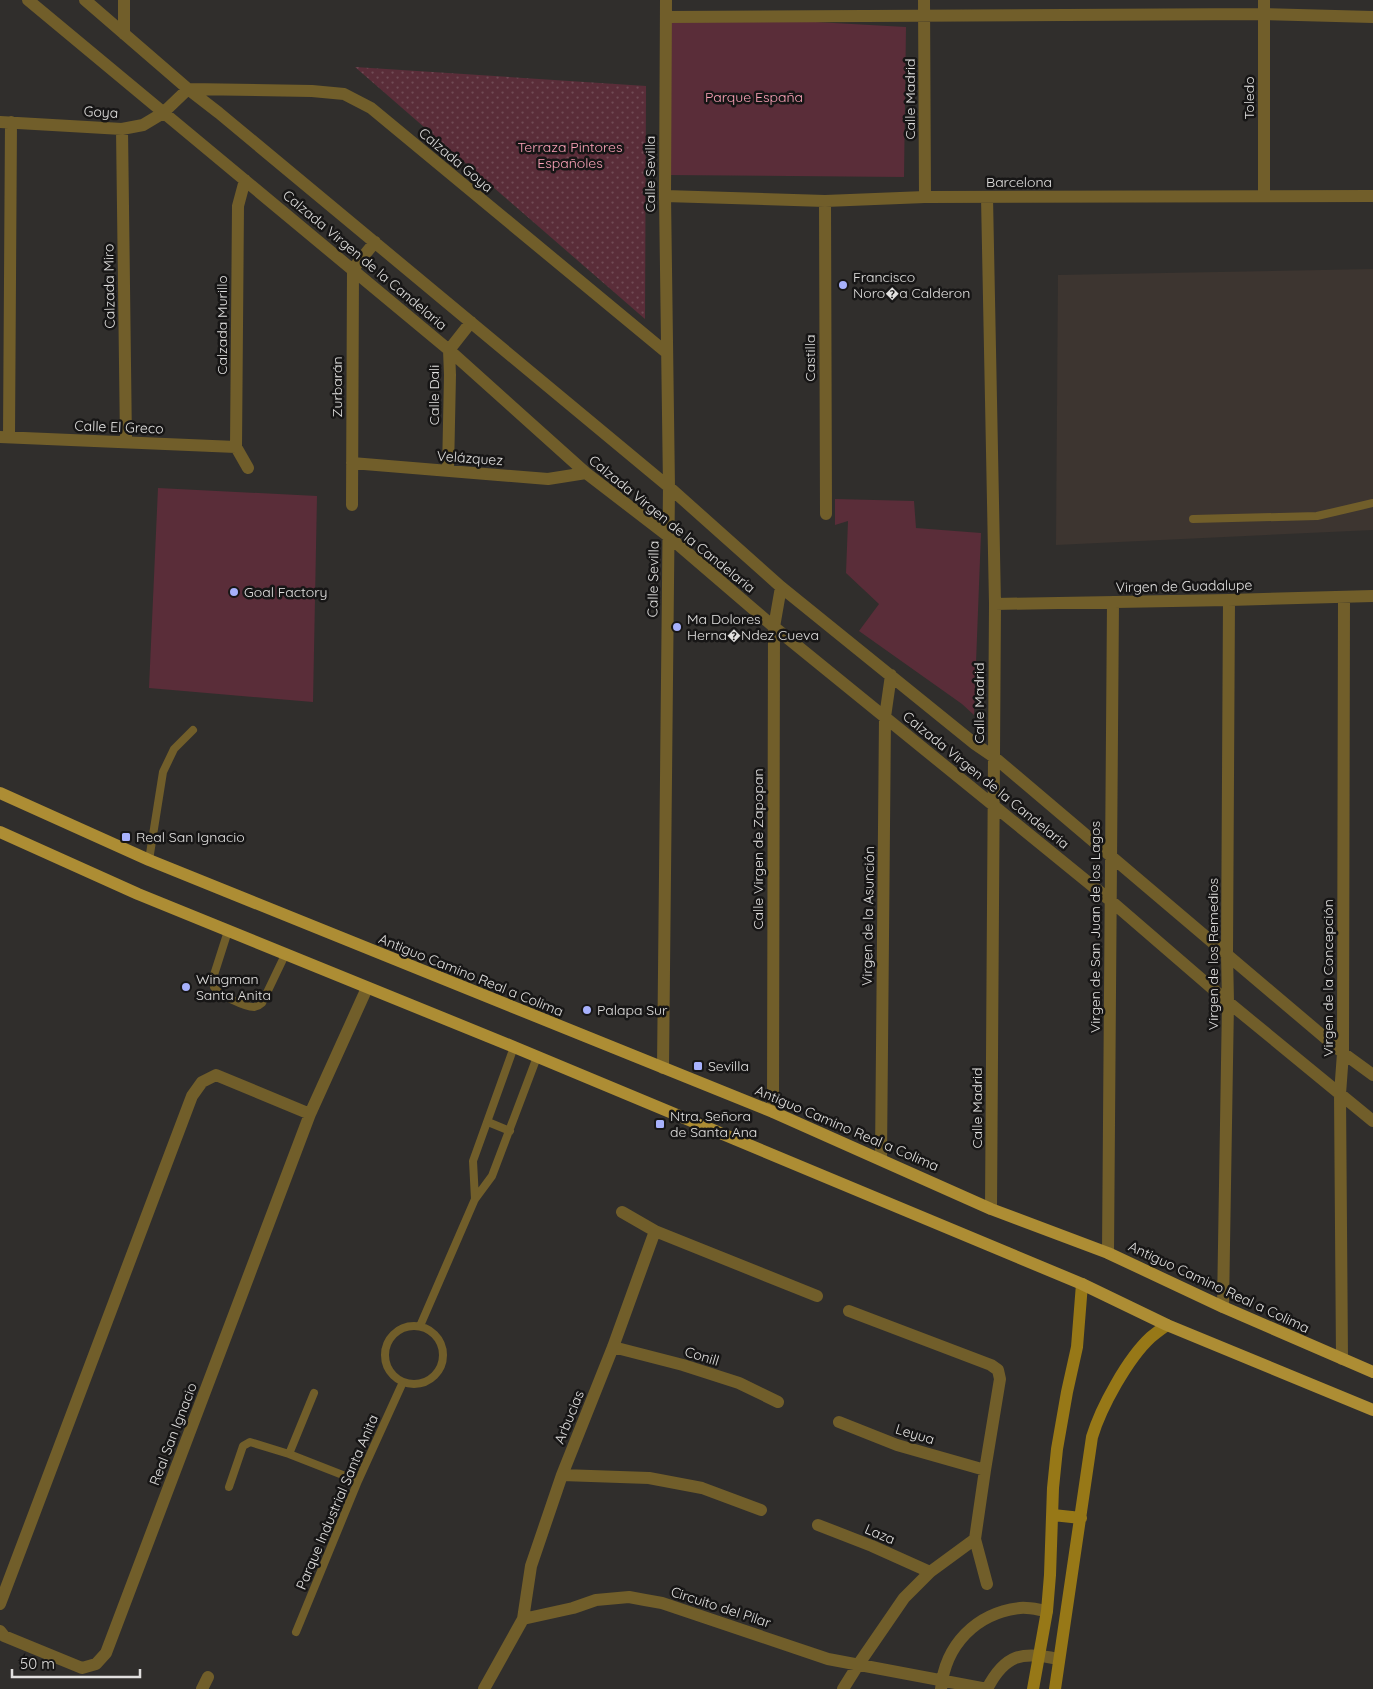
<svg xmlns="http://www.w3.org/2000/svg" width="1373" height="1689" viewBox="0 0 1373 1689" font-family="Quicksand,sans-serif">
	<defs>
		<pattern id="garden-dots" width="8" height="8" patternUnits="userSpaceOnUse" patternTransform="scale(1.25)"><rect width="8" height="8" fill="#5a2d39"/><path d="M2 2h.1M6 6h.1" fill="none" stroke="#714b55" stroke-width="1.8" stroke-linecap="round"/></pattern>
	</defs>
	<rect width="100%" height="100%" fill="#302e2c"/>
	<path fill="#3d3530" d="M1373 269V530L1056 545 1058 275Z"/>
	<path fill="#5a2d39" d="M669 14 906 27 904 177 666 175Z
		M158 488 317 496 313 702 149 688Z
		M835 499 914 501 916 528 981 533 974 715 962 704 859 631 879 604 846 573 848 521 835 525Z"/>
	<path fill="url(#garden-dots)" d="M355 67 646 86 645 319Z"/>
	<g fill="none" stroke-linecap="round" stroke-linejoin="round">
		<path stroke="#715e2a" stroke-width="8" d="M1193 519 1317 516 1373 503
			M149 860 163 772 174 749 193 730
			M228 931 213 978 214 987C219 995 245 1007 254 1007 258 1006 259 1006 262 1003L285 955
			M488 1122 510 1131
			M475 1199 473 1161 514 1047
			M385 1355a29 29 0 1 1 58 0a29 29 0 1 1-58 0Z
			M420 1326 475 1199 492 1176 537 1057
			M289 1454 314 1393
			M229 1487 243 1446 250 1442 289 1454 358 1481
			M296 1632 358 1481 403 1382"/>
		<path stroke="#715e2a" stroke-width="12" d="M28 0 449 350 586 473 668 536 774 627 1111 901 1228 1002 1373 1121
			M85 0 188 89 219 113 669 487 781 587 975 744 994 757 1343 1053 1373 1075
			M924 0 925 197
			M666 17 1264 14 1373 17
			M124 34V0
			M188 89 312 91 344 94 371 108 667 353
			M0 122 122 129 143 125 163 113 188 89
			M122 129 126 442
			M245 180 238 206 236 447 248 468
			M665 196 825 201 925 197 1373 196
			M1264 196V0
			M987 197 995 604 991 1209
			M825 201 826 514
			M0 437 236 447
			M9 437 11 122
			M352 463 548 479 586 473
			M448 471 450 375 449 350 471 322
			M352 505 353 269 375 242
			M995 604 1229 600 1373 596
			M663 1068 669 487 665 196 666 0
			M773 1112 774 627 781 587
			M881 1158 885 717 891 675
			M622 1212 655 1231 817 1296
			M1108 1253 1113 602
			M1223 1307 1228 1002 1227 954 1229 600
			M849 1311 991 1365 998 1370 1000 1379 985 1470 975 1539 987 1584
			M613 1347 683 1365 739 1383 778 1402
			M1342 1359 1340 1094 1343 1053 1344 597
			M839 1422 897 1445 985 1470
			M562 1475 649 1478 702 1488 761 1510
			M818 1525 872 1546 930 1572
			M0 1604 192 1096 202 1082 216 1075 310 1114
			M523 1619 531 1566 562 1475 613 1347 655 1231
			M0 1631 4 1636 82 1668 96 1664 106 1653 310 1114 367 988
			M202 1689 208 1677
			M484 1689 523 1619 573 1608 596 1600 629 1597 645 1600 662 1603 828 1659 987 1689
			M843 1689 858 1665 904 1598 930 1572 975 1539
			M941 1689C945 1645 976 1613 1020 1608 1029 1607 1039 1610 1047 1611
			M987 1689C1005 1654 1022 1651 1058 1659"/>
		<path stroke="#977817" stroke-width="12" d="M1053 1515 1081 1518
			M1033 1689 1047 1611 1050 1575 1053 1488 1057 1449 1067 1392 1077 1347 1082 1284
			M1055 1689 1092 1437C1101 1407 1128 1358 1151 1337 1156 1333 1161 1329 1167 1325"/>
		<path stroke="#ad8d34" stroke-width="12" d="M0 793 149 860 773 1112 991 1209 1108 1253 1223 1307 1373 1372
			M0 832 138 894 514 1047 1082 1284 1167 1325 1373 1410"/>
	</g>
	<g fill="#a7b1fc" stroke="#171616" stroke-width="2">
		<circle cx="843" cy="285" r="5"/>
		<circle cx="234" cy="592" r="5"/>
		<circle cx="677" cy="627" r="5"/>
		<rect x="121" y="832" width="10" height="10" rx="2.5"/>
		<circle cx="186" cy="987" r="5"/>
		<circle cx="587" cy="1010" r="5"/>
		<rect x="693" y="1061" width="10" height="10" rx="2.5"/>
		<rect x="655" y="1119" width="10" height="10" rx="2.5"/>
	</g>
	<g text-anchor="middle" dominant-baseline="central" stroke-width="5" stroke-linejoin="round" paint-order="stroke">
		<g font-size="14" fill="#fca3b9" stroke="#171616">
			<text x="754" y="97">Parque España</text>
			<text x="570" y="147">Terraza Pintores<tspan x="570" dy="16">Españoles</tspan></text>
		</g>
		<g font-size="14" fill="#e1e0df" stroke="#171616">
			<text transform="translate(1249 98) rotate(-90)">Toledo</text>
			<text transform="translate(910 99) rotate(-90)">Calle Madrid</text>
			<text transform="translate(101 112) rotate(3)">Goya</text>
			<text transform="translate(456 160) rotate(40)">Calzada Goya</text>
			<text transform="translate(650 174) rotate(-90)">Calle Sevilla</text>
			<text x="1019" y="182">Barcelona</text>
			<text transform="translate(365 260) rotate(40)">Calzada Virgen de la Candelaria</text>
			<text transform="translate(109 286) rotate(-91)">Calzada Miro</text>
			<text transform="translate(222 325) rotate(-90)">Calzada Murillo</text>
			<text transform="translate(810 358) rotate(-90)">Castilla</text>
			<text transform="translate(337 387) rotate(-90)">Zurbarán</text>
			<text transform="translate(434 395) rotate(-90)">Calle Dali</text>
			<text transform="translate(119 427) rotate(2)">Calle El Greco</text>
			<text transform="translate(470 458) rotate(4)">Velázquez</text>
			<text transform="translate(672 524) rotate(39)">Calzada Virgen de la Candelaria</text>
			<text transform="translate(653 579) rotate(-89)">Calle Sevilla</text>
			<text transform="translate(1184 586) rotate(-1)">Virgen de Guadalupe</text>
			<text transform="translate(979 703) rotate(-90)">Calle Madrid</text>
			<text transform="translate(986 780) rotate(39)">Calzada Virgen de la Candelaria</text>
			<text transform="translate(758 849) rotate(-90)">Calle Virgen de Zapopan</text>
			<text transform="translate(868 916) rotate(-89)">Virgen de la Asunción</text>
			<text transform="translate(1095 927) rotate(-90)">Virgen de San Juan de los Lagos</text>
			<text transform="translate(1213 954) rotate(-90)">Virgen de los Remedios</text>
			<text transform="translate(471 975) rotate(22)">Antiguo Camino Real a Colima</text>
			<text transform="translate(1328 978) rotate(-90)">Virgen de la Concepción</text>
			<text transform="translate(977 1108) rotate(-90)">Calle Madrid</text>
			<text transform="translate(847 1128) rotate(23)">Antiguo Camino Real a Colima</text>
			<text transform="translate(1219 1287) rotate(25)">Antiguo Camino Real a Colima</text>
			<text transform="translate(702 1356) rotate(17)">Conill</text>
			<text transform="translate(569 1417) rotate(-68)">Arbucias</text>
			<text transform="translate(173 1434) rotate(-69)">Real San Ignacio</text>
			<text transform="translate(915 1434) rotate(17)">Leyua</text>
			<text transform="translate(337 1502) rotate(-67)">Parque Industrial Santa Anita</text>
			<text transform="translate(880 1534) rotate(23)">Laza</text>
			<text transform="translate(721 1607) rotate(18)">Circuito del Pilar</text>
		</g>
		<g font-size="14" fill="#e1e0df" stroke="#171616" text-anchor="start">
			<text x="853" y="277">Francisco<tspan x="853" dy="16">Noro�a Calderon</tspan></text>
			<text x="244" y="592">Goal Factory</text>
			<text x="687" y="619">Ma Dolores<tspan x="687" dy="16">Herna�Ndez Cueva</tspan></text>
			<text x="136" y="837">Real San Ignacio</text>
			<text x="196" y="979">Wingman<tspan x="196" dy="16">Santa Anita</tspan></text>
			<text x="597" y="1010">Palapa Sur</text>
			<text x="708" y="1066">Sevilla</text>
			<text x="670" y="1116">Ntra. Señora<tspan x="670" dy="16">de Santa Ana</tspan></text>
		</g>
	</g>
	<path d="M12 1669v8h128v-8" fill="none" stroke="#e1e0df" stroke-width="2.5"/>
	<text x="20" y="1669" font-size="15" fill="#e1e0df" stroke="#171616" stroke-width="4" paint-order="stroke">50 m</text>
</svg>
